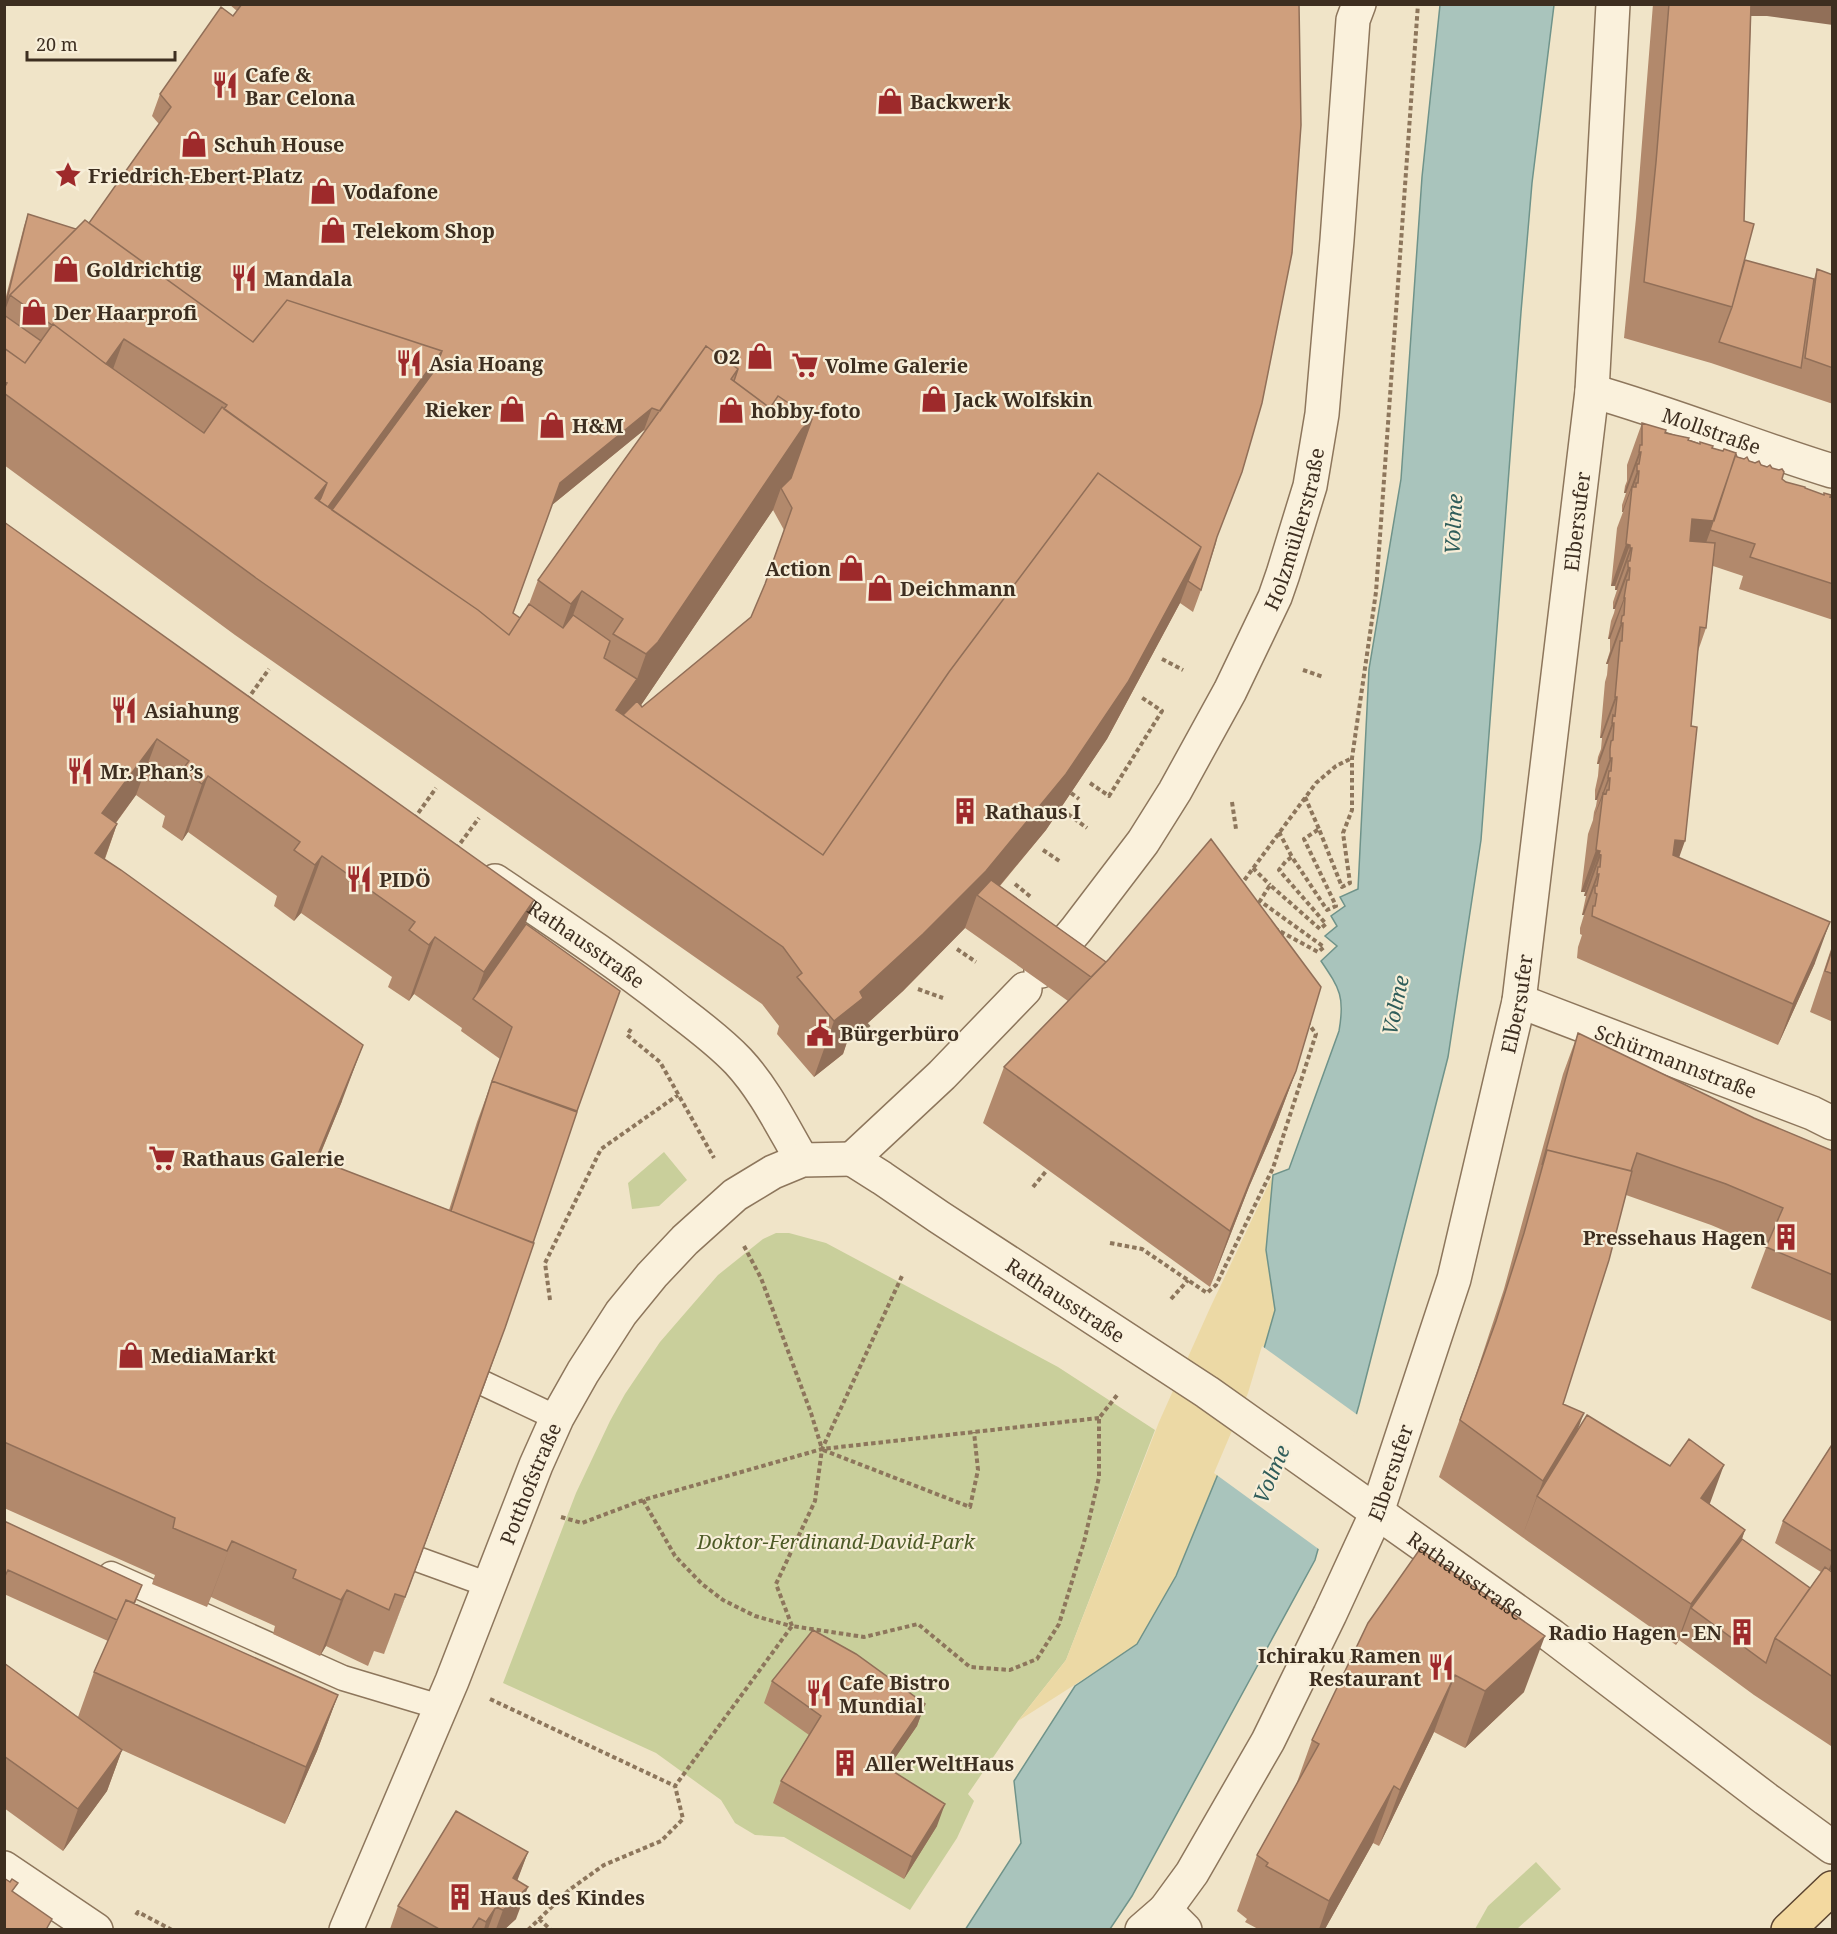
<svg xmlns="http://www.w3.org/2000/svg" width="1837" height="1934" viewBox="0 0 1837 1934" font-family="'Noto Serif',serif">
	<rect width="100%" height="100%" fill="#f0e4c8"/>
	<path fill="#c9cf9b" d="M664 1152 687 1180 659 1206 632 1209 628 1183Z
		M776 1233H789L826 1243 1058 1367 1155 1430 1066 1660 1018 1721 968 1794 974 1801 957 1838 910 1910 784 1837 755 1835 735 1823 721 1800 656 1753 503 1683 576 1493 610 1421 625 1394 660 1342 718 1275 763 1239Z
		M1536 1862 1561 1889 1517 1929H1475L1488 1906Z"/>
	<path fill="#ecd9a5" d="M1273 1175 1266 1250 1275 1310 1251 1394 1176 1576 1137 1645 1018 1721 1066 1660 1159 1422 1210 1308Z"/>
	<path fill="#a9c4bc" stroke="#6f938a" stroke-width="1.5" d="M1440 5H1554L1532 183 1521 312 1481 840 1448 1057 1359 1405 1315 1560 1132 1896 1110 1929 965 1930 1021 1843 1014 1781 1075 1686 1137 1644 1176 1576 1251 1394 1275 1310 1266 1250 1273 1175 1289 1169 1339 1031C1345 997 1340 989 1321 961L1337 946 1325 936 1337 926 1331 916 1345 906 1340 897 1358 889 1369 669 1401 479 1422 177Z"/>
	<path fill="#f0e4c8" d="M1262 1346 1359 1416 1325 1539 1320 1550 1214 1473 1248 1393Z"/>
	<g fill="none" stroke-linecap="round" stroke-linejoin="round">
		<defs>
			<path id="service" d="M485 1384 557 1418
				M420 1560 489 1585
				M111 1574 343 1678 440 1707"/>
			<g id="minor">
				<path id="s1" d="M1592 391C1673 414 1751 446 1832 471"/>
				<path id="s2" d="M495 881C556 922 617 962 675 1008 696 1024 719 1041 738 1061 765 1090 782 1126 802 1160"/>
				<path id="s3" d="M1041 971 1076 930 1143 842 1175 791 1230 691 1275 597 1283 574 1310 486 1322 414 1337 240 1353 20 1359 4"/>
				<path id="s4" d="M1519 1001 1812 1113 1832 1123"/>
				<path id="s5" d="M852 1159 882 1178 939 1217 1207 1392 1552 1636 1766 1799 1832 1847"/>
				<path d="M852 1159 942 1075 1025 989"/>
				<path d="M4 1868 96 1930"/>
				<path d="M1165 1910 1185 1930"/>
				<path id="s6" d="M346 1930 452 1681 536 1465 557 1418 583 1372 621 1313 652 1275 685 1240 735 1195 773 1172 802 1160 852 1159"/>
				<path id="s7" d="M1142 1930 1165 1910 1192 1873 1268 1741 1330 1614 1377 1512 1454 1279 1519 1001 1592 391 1613 4"/>
			</g>
			<path id="primary" d="M1788 1930 1832 1888"/>
		</defs>
		<use href="#service" stroke="#8d765c" stroke-width="27"/>
		<use href="#minor" stroke="#8d765c" stroke-width="36"/>
		<use href="#primary" stroke="#5b4430" stroke-width="36"/>
		<path stroke="#8d765c" stroke-width="4" stroke-dasharray="4.5 3" stroke-linecap="butt" d="M1162 659 1183 670
			M1303 670 1323 677
			M247 700 269 669
			M1090 783 1109 796 1162 711 1141 697
			M1071 793 1079 799
			M1305 797 1319 829
			M1232 802 1236 829
			M1068 814 1087 828
			M414 819 436 788
			M1279 832 1292 857
			M456 849 479 818
			M1043 850 1061 862
			M1253 868 1270 885
			M1015 884 1032 898
			M1240 886 1316 783 1336 766 1352 758
			M1274 928 1318 952 1324 947 1260 901 1270 885 1320 929 1326 924 1279 870 1286 861 1292 857 1327 910 1336 906 1304 839 1319 829 1342 887 1350 883 1343 833 1352 810V758L1376 592 1418 4
			M957 949 976 962
			M918 989 943 998
			M866 1024 878 1037
			M631 1029 627 1035 660 1062 714 1158
			M1033 1187 1047 1170
			M1110 1243 1142 1249 1207 1293 1216 1285 1273 1168 1316 1034 1308 1023
			M744 1246 761 1278 811 1413 822 1449
			M1171 1299 1188 1280
			M550 1300 545 1263 601 1149 678 1095
			M823 1450 970 1507 978 1470 974 1432
			M643 1500 675 1556 702 1584 723 1600 755 1616 791 1626
			M561 1517 582 1523 643 1500 822 1449 1099 1418
			M792 1626 776 1584 815 1501 822 1449 902 1276
			M490 1699 675 1786 792 1626 864 1637 918 1624 970 1667 1010 1670 1037 1659 1059 1624 1084 1542 1099 1477V1418L1118 1394
			M136 1915 138 1912 172 1930
			M539 1919 551 1930
			M528 1930 569 1890 604 1865 661 1841 683 1819 675 1786"/>
		<use href="#service" stroke="#faf1dc" stroke-width="24"/>
		<use href="#minor" stroke="#faf1dc" stroke-width="33"/>
		<use href="#primary" stroke="#f3d9a0" stroke-width="33"/>
	</g>
	<path fill="#b2896c" fill-rule="evenodd" d="M229 4H1299L1216 543 1201 590 1193 612 1180 603 1107 739 1046 830 1000 886 1106 962 1296 1071 1275 1127 1249 1187 1210 1287 983 1123 1004 1067 1068 1001 965 928 903 991 847 1042 843 1054 814 1077 777 1034 779 1026 762 1004 235 635 4 465V304L24 226 28 214 76 229 89 223 159 124 152 116 160 94 237 11ZM644 430 645 431 538 580 529 604 520 618 513 613 552 505ZM773 510 784 530 764 588 751 617 642 707 641 705Z
		M1653 4H1833L1767 16H1751L1744 221 1745 260 1814 279 1817 269 1833 275V404L1711 363 1624 338 1636 218Z
		M1642 423 1665 433 1772 468 1782 479 1786 482 1833 498V620L1739 589 1743 576 1713 566 1706 628 1698 651 1679 858 1815 963 1778 1045 1577 958 1578 947 1582 935 1580 934V928L1583 918 1584 915H1582L1586 896H1584L1585 892H1581L1588 834 1593 820 1594 812 1596 806 1597 800H1595V790L1598 776 1599 764H1597L1598 757 1601 749 1602 738H1600L1605 682 1607 675 1608 664H1606L1610 651V639H1608L1611 621 1614 613 1615 609H1613V602L1617 590H1615V586H1611L1617 528 1623 512H1622V505L1626 493H1624L1625 486 1627 481V465Z
		M4 522 526 924 577 1111 505 1328 384 1654 374 1651 368 1666 326 1646 320 1656 273 1634 275 1626 211 1597 207 1607 152 1584 155 1575 4 1508ZM136 795 165 816 162 827 182 841 188 832 277 896 274 906 294 921 301 913 392 977 388 987 409 1001 414 994 462 1028 461 1031 500 1059 477 1122 449 1210 318 1160 342 1101 105 859 117 824 116 823Z
		M1833 943V1022L1810 1012Z
		M1578 1033 1754 1118 1833 1151V1322L1751 1288 1766 1248 1711 1225 1626 1195 1563 1404 1577 1432 1710 1504 1745 1530 1742 1539 1810 1588 1821 1572 1775 1543 1783 1521 1833 1443V1567L1830 1571 1833 1573V1744L1831 1746 1754 1695 1679 1640 1676 1645 1522 1537 1439 1477 1475 1377 1504 1289 1563 1074Z
		M4 1521 142 1585 135 1604 338 1695 317 1751 285 1824 122 1750 107 1791 63 1851 4 1808V1663L78 1717 94 1672 108 1641 4 1594Z
		M1368 1623 1524 1692 1465 1748 1434 1732 1379 1846 1373 1843 1325 1929H1258L1245 1922 1247 1919 1237 1911 1257 1855 1296 1785 1312 1740Z
		M772 1681 925 1704 917 1726 888 1768 937 1826 904 1879 773 1803 781 1781 809 1735 764 1703Z
		M528 1852 517 1880 516 1919 505 1929H390L398 1906Z"/>
	<path fill="#916f58" d="M1736 4H1833V25L1767 16H1732Z
		M124 339 109 380 96 376Z
		M442 351 427 392 317 542 319 519Z
		M652 408 644 430 552 505 560 483Z
		M812 419 785 495 781 488 773 510 629 723 616 710 637 679 646 654 802 429Z
		M1639 452H1641L1626 493H1624Z
		M1637 471H1639L1632 491V487L1623 512H1622Z
		M327 483 314 516 315 498Z
		M1692 519 1714 521 1699 562 1677 560Z
		M1626 544 1630 545 1615 586H1611Z
		M1201 547 1180 603 1107 739 1046 830 986 902 977 895 965 928 903 991 847 1042 843 1054 814 1077 834 1021 860 992Z
		M1630 548H1632L1617 590H1615Z
		M1628 567 1630 568 1615 609H1613Z
		M582 591 552 672 542 684 571 604Z
		M1624 598H1625L1610 639H1608Z
		M1621 623H1623L1608 664H1606Z
		M1615 697H1617L1602 738H1600Z
		M1612 723H1614L1599 764H1597Z
		M157 739 136 795 81 870 102 813Z
		M1610 758H1612L1597 800H1595Z
		M208 776 188 832 182 841 202 784Z
		M1608 778H1610L1593 820Z
		M117 824 97 880 95 853Z
		M1675 840 1685 841 1670 883Z
		M1596 850 1600 851 1585 892H1581Z
		M1599 854 1601 855 1586 896H1584Z
		M322 856 301 913 294 921 315 865Z
		M1597 874H1599L1584 915H1582Z
		M534 900 514 956 474 1000 484 972Z
		M1830 922 1815 963 1778 1045 1793 1004Z
		M435 937 414 994 409 1001 429 945Z
		M363 1045 342 1101 295 1215 316 1159Z
		M1296 1071 1275 1127 1249 1187 1210 1287 1230 1231 1270 1131Z
		M505 1328 485 1384 384 1654 405 1597Z
		M1584 1413 1563 1469 1537 1496 1522 1537 1543 1481Z
		M1724 1465 1709 1506 1701 1498Z
		M1745 1530 1730 1571 1691 1608 1679 1640 1676 1645 1691 1604Z
		M232 1541 211 1597 207 1607Z
		M1833 1559V1567L1826 1576Z
		M347 1590 326 1646 320 1656 341 1600Z
		M1545 1636 1524 1692 1465 1748 1485 1691Z
		M1455 1675 1434 1732 1379 1846 1400 1790Z
		M338 1695 317 1751 285 1824 306 1767Z
		M925 1704 917 1726 875 1787 883 1765Z
		M122 1750 107 1791 63 1851 78 1809Z
		M1394 1786 1373 1843 1325 1929H1319L1329 1901Z
		M945 1804 937 1826 904 1879 912 1857Z
		M528 1852 516 1884 502 1910 513 1878Z
		M528 1887 516 1919 505 1929H496L503 1910Z
		M496 1907 488 1929H484L486 1922Z"/>
	<path fill="#cf9f7d" stroke="#916f58" stroke-width="1.5" d="M242 4H1299L1301 125 1292 253 1262 403 1242 472 1217 537 1201 590 1188 581 1201 547 1098 473 949 672 823 855 623 715 637 701 642 707 751 617 765 584 792 508 781 488 791 478 812 419 778 396 770 408 734 381 738 369 706 346 660 411 652 408 560 483 513 613 520 618 509 635 478 610 332 510 435 370 442 351 287 300 253 342 89 223 171 107 160 94 221 7 233 16Z
		M1669 4H1751L1744 221 1754 224 1732 307 1644 282 1656 162Z
		M28 214 76 229 10 295 4 311Z
		M85 220 253 342 287 300 442 351 328 507 319 501 321 498 327 483 224 409 227 405 124 339 106 364 53 324 52 325 10 295Z
		M1745 260 1814 279 1801 368 1719 342 1732 307Z
		M1817 269 1833 275V368L1805 358Z
		M4 315 41 341 25 363 4 348Z
		M53 324 102 361 204 433 222 407 327 483 315 498 478 610 509 635 529 604 563 628 573 615 610 641 604 658 637 679 616 710 823 855 949 672 1098 473 1201 547 1128 682 1066 774 986 871 923 934 860 992 863 998 834 1021 797 977 802 973 783 947 256 578 4 393V388L7 383 4 382V348L25 363Z
		M706 346 738 369 731 379 770 408 778 396 812 419 802 429 658 642 646 654 613 634 623 619 582 591 571 604 538 580Z
		M1642 423 1666 430 1665 433 1689 438 1688 440 1700 444V442L1713 446 1712 448 1723 451 1724 449 1736 453 1714 521 1692 519 1690 541 1715 543 1706 628 1700 627 1691 726 1697 727 1685 841 1675 840 1673 855 1830 922 1793 1004 1592 916 1593 906H1595L1597 894 1595 893V886H1597L1599 874H1597L1598 867H1600L1601 855 1599 854 1600 851 1596 850 1603 793 1606 794 1607 790H1609L1610 778H1608L1609 771H1611L1612 758H1610V749L1611 741 1613 740 1614 723H1612L1613 715 1615 716 1617 697H1615L1620 641H1622L1623 623H1621L1622 616 1624 615 1625 598H1624L1627 580H1629L1630 568 1628 567V561H1630L1632 548H1630V545L1626 544 1632 487H1636V483H1638L1639 471H1637V464H1639L1641 452H1639L1640 445H1642Z
		M1736 454 1737 457 1744 459 1747 457 1749 461 1755 463 1759 461 1761 465 1767 467 1770 465 1772 468 1779 470 1782 469 1784 472 1782 479 1786 482 1805 487V488L1824 495V493L1831 495 1830 497 1833 498V584L1750 557 1755 544 1710 530Z
		M4 522 534 900 484 972 435 937 429 945 409 930 415 922 322 856 315 865 294 850 300 842 208 776 202 784 182 770 189 761 157 739 102 813 117 824 95 853 121 870 363 1045 316 1159 534 1243 505 1328 405 1597 395 1594 389 1610 347 1590 341 1600 293 1578 296 1570 232 1541 227 1551 173 1528 175 1518 4 1442Z
		M1211 839 1321 987 1296 1071 1270 1131 1230 1231 1004 1067 1109 959Z
		M991 880 1106 962 1091 977 977 895Z
		M526 924 620 991 577 1111 492 1081 512 1027 473 999Z
		M1833 947V974L1825 971Z
		M1578 1033 1754 1118 1833 1151V1275L1766 1247 1783 1208 1726 1184 1637 1153 1631 1171 1547 1150 1542 1165Z
		M492 1081 577 1112 533 1243 451 1211Z
		M1547 1150 1632 1171 1609 1260 1563 1404 1584 1413 1543 1481 1460 1420 1496 1321 1524 1233Z
		M1587 1415 1670 1466 1689 1439 1724 1465 1701 1498 1745 1530 1691 1604 1537 1496Z
		M1833 1443V1552L1783 1521Z
		M4 1521 142 1585 134 1603 126 1600 117 1620 8 1570 4 1578Z
		M1742 1539 1810 1588 1775 1638 1766 1663 1691 1608Z
		M1420 1549 1545 1636 1485 1691 1455 1675 1400 1790 1394 1786 1329 1901 1266 1866 1268 1863 1257 1855 1319 1744 1312 1740 1368 1623Z
		M1825 1567 1833 1573V1677L1775 1638Z
		M126 1600 338 1695 306 1767 94 1672Z
		M813 1630 856 1654 925 1704 883 1765 945 1804 912 1857 781 1781 821 1716 772 1681Z
		M4 1663 122 1750 78 1809 4 1756Z
		M456 1811 528 1852 513 1878 528 1887 503 1910 496 1907 486 1922 479 1918 472 1929H439L398 1906Z
		M4 1878 10 1882 12 1879 18 1883 12 1891 52 1919 47 1928 50 1929H4Z"/>
	<defs>
		<symbol id="restaurant-bare" viewBox="-9 -9 18 18"><path d="M-5-6h1v4h1v-4h1v4h1v-4h1v5L-1.5 .5V6h-2V.5L-5-1ZM5-6V6H3V1.5H1.5Q1.5-4 5-6Z" fill="#9e2a2b" stroke="#f7eed8" stroke-width="2.5" paint-order="stroke"/></symbol>
		<symbol id="shop-bare" viewBox="-9 -9 18 18"><path d="M-5-2.5h2.3a2.7 3.5 0 0 1 5.4 0H5L5.5 6h-11ZM-1.5-2.5h3a1.5 2.3 0 0 0-3 0Z" fill="#9e2a2b" stroke="#f7eed8" stroke-width="2.5" paint-order="stroke"/></symbol>
		<symbol id="sight-bare" viewBox="-9 -9 18 18"><path d="M0-6L1.8-2.2L6-1.7L2.9 1.2L3.7 5.4L0 3.3L-3.7 5.4L-2.9 1.2L-6-1.7L-1.8-2.2Z" fill="#9e2a2b" stroke="#f7eed8" stroke-width="2.5" paint-order="stroke"/></symbol>
		<symbol id="supermarket-bare" viewBox="-9 -9 18 18"><path d="M-6-5.5h2.5l.6 2H6L4.5 2H-2.5L-4.4-4H-6ZM-1.5 3.2a1.3 1.3 0 1 0 .1 0ZM3 3.2a1.3 1.3 0 1 0 .1 0Z" fill="#9e2a2b" stroke="#f7eed8" stroke-width="2.5" paint-order="stroke"/></symbol>
		<symbol id="building-bare" viewBox="-9 -9 18 18"><path d="M-4-6H4V6H1V3H-1V6H-4ZM-2.5-4.3h1.7v1.8h-1.7ZM.8-4.3h1.7v1.8H.8ZM-2.5-1h1.7V.8h-1.7ZM.8-1h1.7V.8H.8Z" fill="#9e2a2b" stroke="#f7eed8" stroke-width="2.5" paint-order="stroke"/></symbol>
		<symbol id="civic-bare" viewBox="-9 -9 18 18"><path d="M-.6-6.5H3V-4.5H.6V-3L4-1V1h2V6H-6V1h2V-1L-.6-3ZM-1.2 2.5V6h2.4V2.5Z" fill="#9e2a2b" stroke="#f7eed8" stroke-width="2.5" paint-order="stroke"/></symbol>
	</defs>
	<g fill-rule="evenodd">
		<use href="#restaurant-bare" x="206" y="66" width="38" height="38"/>
		<use href="#shop-bare" x="871" y="82" width="38" height="38"/>
		<use href="#shop-bare" x="175" y="125" width="38" height="38"/>
		<use href="#sight-bare" x="49" y="156" width="38" height="38"/>
		<use href="#shop-bare" x="304" y="172" width="38" height="38"/>
		<use href="#shop-bare" x="314" y="211" width="38" height="38"/>
		<use href="#shop-bare" x="47" y="250" width="38" height="38"/>
		<use href="#restaurant-bare" x="225" y="259" width="38" height="38"/>
		<use href="#shop-bare" x="15" y="293" width="38" height="38"/>
		<use href="#shop-bare" x="741" y="337" width="38" height="38"/>
		<use href="#restaurant-bare" x="390" y="344" width="38" height="38"/>
		<use href="#supermarket-bare" x="786" y="346" width="38" height="38"/>
		<use href="#shop-bare" x="915" y="380" width="38" height="38"/>
		<use href="#shop-bare" x="493" y="390" width="38" height="38"/>
		<use href="#shop-bare" x="712" y="391" width="38" height="38"/>
		<use href="#shop-bare" x="533" y="406" width="38" height="38"/>
		<use href="#shop-bare" x="832" y="549" width="38" height="38"/>
		<use href="#shop-bare" x="861" y="569" width="38" height="38"/>
		<use href="#restaurant-bare" x="105" y="691" width="38" height="38"/>
		<use href="#restaurant-bare" x="61" y="752" width="38" height="38"/>
		<use href="#building-bare" x="946" y="792" width="38" height="38"/>
		<use href="#restaurant-bare" x="340" y="860" width="38" height="38"/>
		<use href="#civic-bare" x="801" y="1014" width="38" height="38"/>
		<use href="#supermarket-bare" x="143" y="1139" width="38" height="38"/>
		<use href="#building-bare" x="1767" y="1218" width="38" height="38"/>
		<use href="#shop-bare" x="112" y="1336" width="38" height="38"/>
		<use href="#building-bare" x="1723" y="1613" width="38" height="38"/>
		<use href="#restaurant-bare" x="1422" y="1648" width="38" height="38"/>
		<use href="#restaurant-bare" x="800" y="1674" width="38" height="38"/>
		<use href="#building-bare" x="826" y="1744" width="38" height="38"/>
		<use href="#building-bare" x="441" y="1878" width="38" height="38"/>
	</g>
	<g text-anchor="middle" dominant-baseline="central" stroke-width="4.5" stroke-linejoin="round" paint-order="stroke">
		<g font-size="20" font-weight="bold" fill="#3d2e20" stroke="#f7eed8" text-anchor="start">
			<text x="245" y="74">Cafe &amp;<tspan x="245" dy="23">Bar Celona</tspan></text>
			<text x="910" y="101">Backwerk</text>
			<text x="214" y="144">Schuh House</text>
			<text x="88" y="175">Friedrich-Ebert-Platz</text>
			<text x="343" y="191">Vodafone</text>
			<text x="353" y="230">Telekom Shop</text>
			<text x="86" y="269">Goldrichtig</text>
			<text x="264" y="278">Mandala</text>
			<text x="54" y="312">Der Haarprofi</text>
			<text x="740" y="356" text-anchor="end">O2</text>
			<text x="429" y="363">Asia Hoang</text>
			<text x="825" y="365">Volme Galerie</text>
			<text x="954" y="399">Jack Wolfskin</text>
			<text x="492" y="409" text-anchor="end">Rieker</text>
			<text x="751" y="410">hobby-foto</text>
			<text x="572" y="425">H&amp;M</text>
			<text x="831" y="568" text-anchor="end">Action</text>
			<text x="900" y="588">Deichmann</text>
			<text x="144" y="710">Asiahung</text>
			<text x="100" y="771">Mr. Phan’s</text>
			<text x="985" y="811">Rathaus I</text>
			<text x="379" y="879">PIDÖ</text>
			<text x="840" y="1033">Bürgerbüro</text>
			<text x="182" y="1158">Rathaus Galerie</text>
			<text x="1766" y="1237" text-anchor="end">Pressehaus Hagen</text>
			<text x="151" y="1355">MediaMarkt</text>
			<text x="1722" y="1632" text-anchor="end">Radio Hagen - EN</text>
			<text x="1421" y="1655" text-anchor="end">Ichiraku Ramen<tspan x="1421" dy="23">Restaurant</tspan></text>
			<text x="839" y="1682">Cafe Bistro<tspan x="839" dy="23">Mundial</tspan></text>
			<text x="865" y="1763">AllerWeltHaus</text>
			<text x="480" y="1897">Haus des Kindes</text>
		</g>
		<g font-size="20" fill="#3d2e20" stroke="#f7eed8">
			<text stroke="none"><textPath href="#s1" startOffset="126">Mollstraße</textPath></text>
			<text stroke="none"><textPath href="#s7" startOffset="1496">Elbersufer</textPath></text>
			<text stroke="none"><textPath href="#s3" startOffset="514">Holzmüllerstraße</textPath></text>
			<text stroke="none"><textPath href="#s2" startOffset="111">Rathausstraße</textPath></text>
			<text stroke="none"><textPath href="#s7" startOffset="1010">Elbersufer</textPath></text>
			<text stroke="none"><textPath href="#s4" startOffset="168">Schürmannstraße</textPath></text>
			<text stroke="none"><textPath href="#s5" startOffset="256">Rathausstraße</textPath></text>
			<text stroke="none"><textPath href="#s7" startOffset="524">Elbersufer</textPath></text>
			<text stroke="none"><textPath href="#s6" startOffset="483">Potthofstraße</textPath></text>
			<text stroke="none"><textPath href="#s5" startOffset="742">Rathausstraße</textPath></text>
		</g>
		<g font-size="20" font-style="italic" fill="#4d5a26" stroke="#f7eed8">
			<text x="836" y="1541">Doktor-Ferdinand-David-Park</text>
		</g>
		<g font-size="21" font-style="italic" fill="#2f5d5a" stroke="#f7eed8">
			<text transform="translate(1453 524) rotate(-87)">Volme</text>
			<text transform="translate(1395 1005) rotate(-78)">Volme</text>
			<text transform="translate(1271 1474) rotate(-67)">Volme</text>
		</g>
	</g>
	<rect width="1837" height="1934" fill="none" stroke="#3d2e20" stroke-width="12"/>
	<path d="M27 51v9h148v-9" fill="none" stroke="#3d2e20" stroke-width="3"/>
	<text x="36" y="51" font-size="18" fill="#3d2e20" stroke="#f7eed8" stroke-width="4.5" paint-order="stroke">20 m</text>
</svg>
